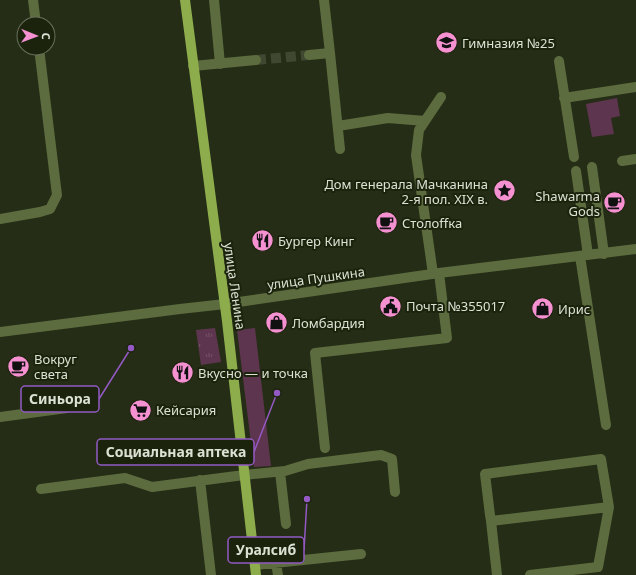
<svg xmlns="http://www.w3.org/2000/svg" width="636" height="575" viewBox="0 0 636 575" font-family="'Noto Sans',sans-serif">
	<defs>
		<pattern id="grass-tufts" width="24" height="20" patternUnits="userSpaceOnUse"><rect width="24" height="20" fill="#5e354f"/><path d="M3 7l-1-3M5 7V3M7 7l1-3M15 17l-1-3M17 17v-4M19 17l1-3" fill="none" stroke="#745267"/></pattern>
	</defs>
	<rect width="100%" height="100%" fill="#252d16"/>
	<path fill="url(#grass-tufts)" d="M215 328 221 362 201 365 196 330Z"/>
	<path fill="#5e354f" d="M617 98 620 116 611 118 614 134 592 137 586 104Z
		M255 328 271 466 254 467 237 330Z"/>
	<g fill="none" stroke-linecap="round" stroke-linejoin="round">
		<path stroke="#404832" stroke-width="10" stroke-dasharray="10 5" stroke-linecap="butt" d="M256 60 309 55"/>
		<path stroke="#5c6c3f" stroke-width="10" d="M33 0 36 24
			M214 0 220 64
			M330 53 340 149
			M309 55 330 53 324 0
			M559 61 574 157
			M193 66 256 60
			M564 98 636 87
			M338 126 388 118 425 121
			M622 161 636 159
			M592 167 604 254
			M576 171 588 255
			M0 219 40 212 50 209 57 195 39 48
			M580 256 606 425
			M433 274 416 155 419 130 441 97
			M0 332 180 309 225 304 439 273 636 249
			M0 417 67 408
			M325 448 315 353 447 338 439 273
			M280 472 286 524
			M200 480 211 575
			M41 489 125 478 152 487 244 475 285 471 308 464 381 455 392 459 395 492
			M491 521 609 507 601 459 485 474 490 515 491 521 497 575
			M276 563 278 575
			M255 565 361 554
			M530 575 598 567 609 507"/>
		<path stroke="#8dad4d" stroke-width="10" d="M185 0 227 321 256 575"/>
	</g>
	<defs>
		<symbol id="school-disc" viewBox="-11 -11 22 22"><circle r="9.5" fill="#f590d1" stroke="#1b230c"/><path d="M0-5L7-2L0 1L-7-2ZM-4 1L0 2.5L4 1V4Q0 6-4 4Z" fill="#111"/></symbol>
		<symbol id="sight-disc" viewBox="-11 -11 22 22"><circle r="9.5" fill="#f590d1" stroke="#1b230c"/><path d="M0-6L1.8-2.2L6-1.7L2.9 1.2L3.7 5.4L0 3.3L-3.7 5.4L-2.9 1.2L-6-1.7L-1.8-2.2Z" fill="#111"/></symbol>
		<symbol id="cafe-disc" viewBox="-11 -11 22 22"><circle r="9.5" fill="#f590d1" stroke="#1b230c"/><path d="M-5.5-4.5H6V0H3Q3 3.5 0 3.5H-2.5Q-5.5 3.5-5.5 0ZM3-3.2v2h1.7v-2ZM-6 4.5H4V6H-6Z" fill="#111"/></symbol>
		<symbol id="restaurant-disc" viewBox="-11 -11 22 22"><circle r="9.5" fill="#f590d1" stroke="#1b230c"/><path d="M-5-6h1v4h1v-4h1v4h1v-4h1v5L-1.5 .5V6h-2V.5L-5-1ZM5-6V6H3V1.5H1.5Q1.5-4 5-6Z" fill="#111"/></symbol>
		<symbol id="civic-disc" viewBox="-11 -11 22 22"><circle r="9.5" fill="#f590d1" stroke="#1b230c"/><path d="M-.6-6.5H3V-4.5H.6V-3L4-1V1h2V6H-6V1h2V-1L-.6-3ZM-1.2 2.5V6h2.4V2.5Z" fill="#111"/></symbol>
		<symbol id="shop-disc" viewBox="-11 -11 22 22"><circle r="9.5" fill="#f590d1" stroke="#1b230c"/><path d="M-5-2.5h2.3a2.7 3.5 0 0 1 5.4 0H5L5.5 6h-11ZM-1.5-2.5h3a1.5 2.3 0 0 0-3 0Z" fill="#111"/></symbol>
		<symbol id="supermarket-disc" viewBox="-11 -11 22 22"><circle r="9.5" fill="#f590d1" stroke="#1b230c"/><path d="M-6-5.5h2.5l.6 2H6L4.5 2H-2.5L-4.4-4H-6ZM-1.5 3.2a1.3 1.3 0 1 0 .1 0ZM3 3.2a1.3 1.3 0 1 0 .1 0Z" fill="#111"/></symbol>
	</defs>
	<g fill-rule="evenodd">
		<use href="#school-disc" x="434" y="30" width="25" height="25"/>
		<use href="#sight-disc" x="492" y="178" width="25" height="25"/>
		<use href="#cafe-disc" x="602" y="190" width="25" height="25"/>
		<use href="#cafe-disc" x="374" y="210" width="25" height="25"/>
		<use href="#restaurant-disc" x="250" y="228" width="25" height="25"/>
		<use href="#civic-disc" x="378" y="294" width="25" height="25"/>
		<use href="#shop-disc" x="530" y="296" width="25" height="25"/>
		<use href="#shop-disc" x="264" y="310" width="25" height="25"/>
		<use href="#cafe-disc" x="6" y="354" width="25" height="25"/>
		<use href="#restaurant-disc" x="170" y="360" width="25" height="25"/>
		<use href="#supermarket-disc" x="128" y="398" width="25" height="25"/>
	</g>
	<g text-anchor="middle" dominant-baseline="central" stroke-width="4" stroke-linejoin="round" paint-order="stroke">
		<g font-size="13" fill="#dce1d3" stroke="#1b230c" text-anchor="start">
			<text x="462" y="43">Гимназия №25</text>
			<text x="488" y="184" text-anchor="end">Дом генерала Мачканина<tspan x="488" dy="15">2-я пол. XIX в.</tspan></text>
			<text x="600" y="196" text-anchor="end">Shawarma<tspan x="600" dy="15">Gods</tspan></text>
			<text x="402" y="223">Столоffка</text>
			<text x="278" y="241">Бургер Кинг</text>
			<text x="406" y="306">Почта №355017</text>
			<text x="558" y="309">Ирис</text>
			<text x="292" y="323">Ломбардия</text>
			<text x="34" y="359">Вокруг<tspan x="34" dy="15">света</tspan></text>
			<text x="198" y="373">Вкусно — и точка</text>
			<text x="156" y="410">Кейсария</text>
		</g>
		<g font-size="13" fill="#dce1d3" stroke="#1b230c">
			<text transform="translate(316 278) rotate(-8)">улица Пушкина</text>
			<text transform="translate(235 286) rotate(82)">улица Ленина</text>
		</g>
	</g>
	<path fill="none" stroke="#9359c4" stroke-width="1.5" d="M131 348L99 399M277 393L254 452M307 499L304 550"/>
	<g fill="#9359c4" stroke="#1b230c" stroke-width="1.5">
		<circle cx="131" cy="348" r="4"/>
		<circle cx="277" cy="393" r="4"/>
		<circle cx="307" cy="499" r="4"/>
	</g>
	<g fill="#1b230c" stroke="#9359c4" stroke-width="1.5">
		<rect x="21" y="386" width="78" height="26" rx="4"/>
		<rect x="97" y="439" width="157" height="26" rx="4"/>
		<rect x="228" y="537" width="76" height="26" rx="4"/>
	</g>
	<g font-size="14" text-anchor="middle" font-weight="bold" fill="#dce1d3">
		<text x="60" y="404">Синьора</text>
		<text x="176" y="457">Социальная аптека</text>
		<text x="266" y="555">Уралсиб</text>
	</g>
	<g transform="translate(36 36) rotate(91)"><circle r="19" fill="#1b230c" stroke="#686f5c"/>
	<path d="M0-3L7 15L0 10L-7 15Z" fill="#f590d1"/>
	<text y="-6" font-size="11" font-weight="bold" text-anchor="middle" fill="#dce1d3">С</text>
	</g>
</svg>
